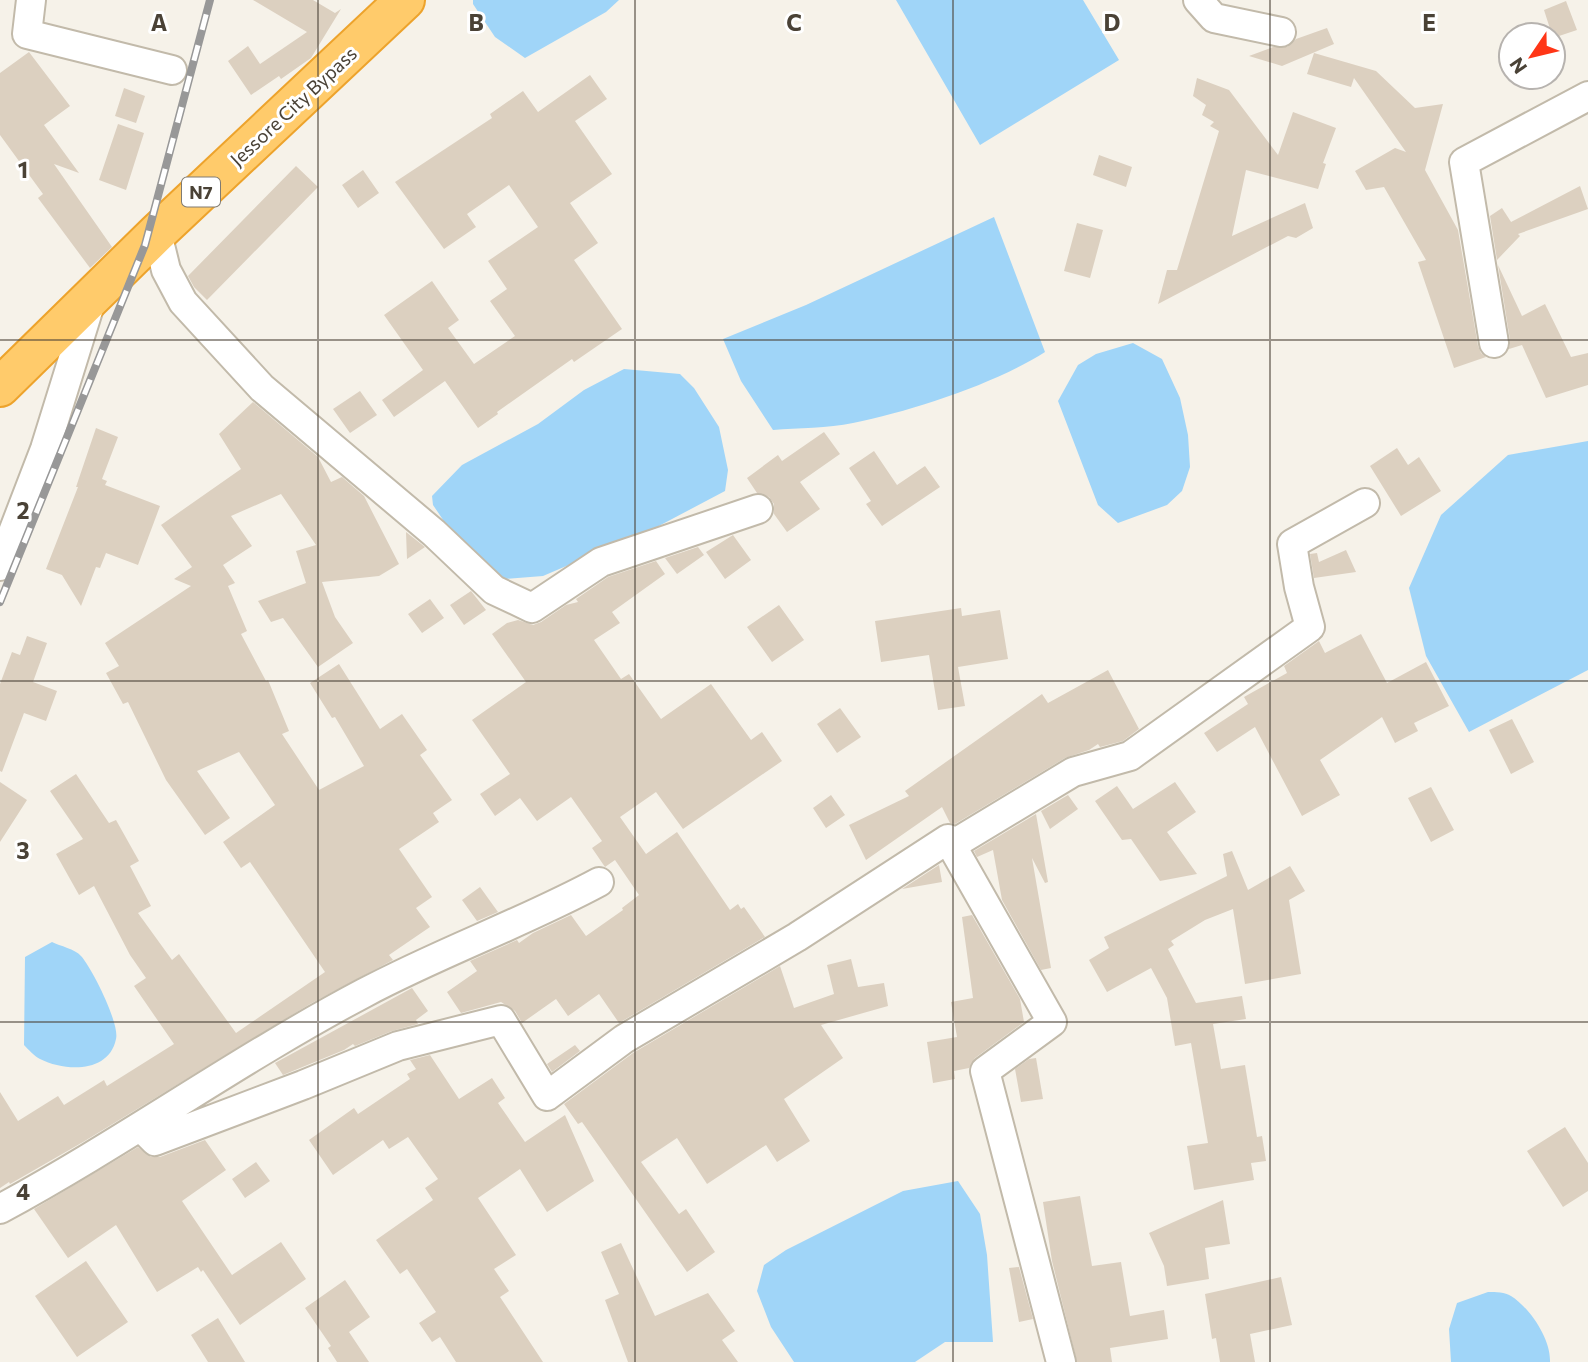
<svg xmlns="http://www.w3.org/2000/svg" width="1588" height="1362" viewBox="0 0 1588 1362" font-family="Commissioner,sans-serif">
	<rect width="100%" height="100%" fill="#f6f2e9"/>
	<path fill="#a0d5f8" d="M473 0H619L606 12 525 58 495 37 473 4Z
		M896 0H1083L1119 60 980 145Z
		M994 217 1045 352C995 384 912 411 853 423 828 428 798 428 773 430L741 381 723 339 806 305Z
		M1133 343 1162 359 1180 398 1188 435 1190 467 1182 491 1167 505 1118 523 1098 505 1058 401 1078 365 1096 354Z
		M624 369 680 374 694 388 719 427 728 470 725 491 655 528 543 576 505 579 488 568 454 536 433 505 432 496 462 465 538 424 584 390Z
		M1588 441V670L1469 732 1426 656 1409 588 1441 515 1508 455Z
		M52 942C60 946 75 949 81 956 92 968 120 1024 116 1039 109 1073 66 1072 40 1059 34 1056 29 1050 24 1045L25 957Z
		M958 1181 980 1214 987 1255 993 1342H945L915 1362H794L771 1327 757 1291 764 1265 786 1250 903 1191Z
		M1488 1292C1496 1292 1505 1292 1511 1296 1530 1308 1551 1339 1550 1362H1451L1449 1329 1457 1303Z"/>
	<path fill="#dcd0c0" d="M253 0H313L335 13 341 9 311 58 281 79 279 76 251 95 228 61 248 46 260 64 307 32Z
		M1566 1 1577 30 1553 38 1544 10Z
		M1327 28 1334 44 1282 66 1249 56 1273 47H1287L1296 39Z
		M29 52 70 106 44 125 79 173 54 164 112 247 90 268 38 198 43 194 0 135V73Z
		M1314 53 1376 71 1415 108 1443 104 1425 170 1458 230 1478 346 1481 353 1486 357 1454 368 1418 262 1426 260 1384 187 1366 190 1355 171 1395 148 1406 152 1354 78 1351 87 1307 74Z
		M590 75 607 99 575 121 612 174 570 203 598 243 574 260 622 329 574 362 572 359 497 412 498 414 478 428 445 381 394 417 382 400 423 370 384 315 432 281 459 320 448 328 474 364 515 336 490 301 507 289 488 261 538 227 509 185 467 214 476 227 444 249 395 182 492 118 490 114 523 91 538 112Z
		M1197 78 1229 90 1278 155 1293 112 1336 128 1323 163 1326 164 1318 189 1246 170 1232 236 1305 203 1313 228 1296 238 1288 236 1158 304 1167 270H1177L1219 131 1210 126 1214 122 1202 115 1206 105 1193 96Z
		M124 88 145 96 136 123 115 116Z
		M118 124 144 133 126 190 99 180Z
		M1099 155 1132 167 1126 187 1093 175Z
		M296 166 318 187 207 300 194 287 188 276Z
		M363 170 379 193 358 208 342 185Z
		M1580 186 1588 209 1518 234 1520 236 1497 260 1490 216 1502 208 1513 225 1511 222Z
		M1077 223 1103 230 1090 278 1064 271Z
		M1498 265 1522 316 1545 304 1571 357 1588 353V385L1546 398 1522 345 1509 349 1510 340Z
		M360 391 377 415 350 433 333 409Z
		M253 402 318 457 331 482 342 477 364 496 399 564 379 576 322 582 335 617 353 643 318 667 283 618 271 622 258 601 306 583 296 551 316 545 281 494 231 516 252 546 223 565 235 583 228 586 247 631 241 634 266 681 268 680 289 731 282 734 319 790 364 766 335 717 332 718 310 683 339 664 380 729 402 714 427 750 420 755 452 800 433 813 439 822 399 849 432 897 416 908 430 927 389 955 393 960 310 1004 83 1142 10 1184 9 1182 0 1188V1092L18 1121 58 1096 64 1105 104 1080 107 1086 174 1044 134 986 146 978 130 955 94 886 79 895 56 854 83 839 50 791 76 774 109 823 116 820 139 861 130 866 151 906 138 913 172 960 179 954 236 1033 325 972 250 862 241 868 223 842 275 805 239 752 197 771 230 818 205 835 166 780 128 702 123 704 106 673 119 666 105 643 191 586 174 579 192 567 161 525 241 469 219 434Z
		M96 428 118 437 102 479 107 481 105 485 160 506 138 565 106 553 100 568 96 567 81 606 62 575 46 569 78 487H76Z
		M824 432 840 454 800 482 820 509 787 532 774 514V504L769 497 757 493 747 478 778 455 782 461Z
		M1397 448 1408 465 1419 457 1441 491 1401 516 1370 466Z
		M874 451 897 485 925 466 940 487 882 526 866 504 871 501 849 468Z
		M406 532 425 547 407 559Z
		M733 535 751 560 725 579 706 552Z
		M698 547 704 555 677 574 665 558Z
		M1346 550 1356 572 1314 578 1310 554 1317 553 1319 562Z
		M656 561 665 574 612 612 620 623 594 640 621 679 629 674 661 719 711 684 751 740 762 732 782 761 683 829 656 792 620 817 646 854 677 832 730 910 738 904 741 909 744 907 765 937 619 1023 599 994 568 1016 556 999 522 1023 515 1011 501 1002 461 1013 447 992 477 971 470 961 517 940 519 943 533 933 571 915 586 936 623 910 622 908 639 895 615 860 605 867 592 848 602 841 571 797 537 821 520 798 495 816 480 794 510 774 472 720 526 682 492 634 507 623 518 620 533 625 541 622 566 605 578 602 576 599 608 577Z
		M471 591 486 610 464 625 450 605Z
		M430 599 444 618 422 633 408 614Z
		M779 605 804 640 772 662 747 627Z
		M961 608 962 616 1000 610 1008 659 958 667 965 706 938 710 929 655 881 662 875 621Z
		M1361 634 1387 683 1426 662 1449 706 1414 723 1418 731 1395 743 1382 717 1320 760 1340 795 1302 816 1255 727 1217 752 1204 733 1248 704 1244 697 1287 673 1284 666 1319 641 1325 653Z
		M27 636 47 643 33 682 57 691 46 721 24 713 2 772 0 771V684L12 652 20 655Z
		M1108 670 1139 729 1123 741 1100 747 1098 744 1089 750 1065 758 955 824 950 823 942 807 866 860 849 825 909 796 905 791 1042 694 1048 703Z
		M840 708 861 737 837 753 817 724Z
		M1512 719 1534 762 1511 774 1489 730Z
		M0 782 27 800 0 842Z
		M1175 782 1196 812 1167 832 1197 874 1160 881 1131 839 1122 840 1095 801 1117 786 1133 809Z
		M1431 787 1454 830 1431 842 1408 798Z
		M831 795 845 815 826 828 813 808Z
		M1068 795 1078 809 1050 829 1041 811Z
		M1036 814 1048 882 1045 883 1032 858 1051 968 1041 970 1002 900 993 850 977 857 974 851Z
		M1232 851 1248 890 1290 866 1305 891 1289 900 1301 974 1245 984 1233 909 1205 920 1171 941 1174 945 1168 949 1196 1003 1242 996 1246 1019 1213 1024 1221 1069 1245 1065 1257 1137 1262 1136 1266 1161 1251 1163 1254 1180 1194 1190 1187 1146 1208 1143 1191 1043 1175 1046 1167 998 1151 968 1107 992 1089 960 1109 948 1104 937 1227 876 1223 854Z
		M939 865 942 882 902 889Z
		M480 887 498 912 477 921 462 900Z
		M972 915 1020 999 1024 1022 975 1058 969 1068 954 1071 955 1079 933 1083 927 1042 957 1037 951 1002 973 998 962 917Z
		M851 959 858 987 884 983 888 1006 821 1025 843 1058 784 1099 810 1141 777 1162 766 1145 707 1184 677 1138 641 1162 679 1214 686 1209 715 1252 687 1272 582 1122 578 1124 564 1104 633 1053 780 966 794 1008 834 994 827 965Z
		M412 988 428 1011 416 1020 418 1024 392 1031 355 1046 353 1044 344 1050 283 1075 275 1063Z
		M575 1045 580 1051 552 1072 547 1064Z
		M430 1055 459 1099 492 1078 505 1098 498 1103 525 1142 565 1115 594 1181 547 1212 520 1169 478 1198 516 1255 494 1269 509 1291 500 1297 543 1362H456L440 1337 432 1342 419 1323 436 1312 407 1269 400 1274 376 1240 433 1200 425 1188 438 1179 408 1137 389 1149 383 1140 333 1175 309 1140 354 1108 358 1114 410 1079 407 1074 416 1069 410 1060Z
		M1036 1058 1043 1099 1021 1102 1015 1069 1029 1059Z
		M1565 1127 1588 1163V1191L1563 1207 1527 1151Z
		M205 1140 226 1170 182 1201 232 1275 281 1242 306 1279 240 1325 203 1270 201 1272 198 1267 157 1292 116 1225 68 1258 34 1209 138 1147 151 1157H160Z
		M256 1162 270 1181 245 1198 232 1179Z
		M1080 1196 1092 1266 1121 1262 1130 1316 1164 1310 1168 1339 1110 1348 1112 1362H1077L1052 1261 1043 1202Z
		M1223 1200 1230 1244 1205 1248 1209 1279 1167 1286 1164 1266 1149 1233Z
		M621 1243 655 1316 708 1293 735 1331 722 1340 738 1362H628L605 1300 619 1294 601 1252Z
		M86 1261 128 1322 77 1357 35 1296Z
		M1019 1267 1033 1319 1019 1322 1009 1268Z
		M1281 1277 1292 1325 1250 1334 1255 1362H1220L1216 1338 1212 1339 1205 1294Z
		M345 1280 370 1317 349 1332 369 1362H337L328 1348 331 1346 305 1308Z
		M218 1318 245 1362H208L191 1335Z"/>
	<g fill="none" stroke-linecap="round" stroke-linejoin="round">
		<defs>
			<path id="street" d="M31 0 27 34 172 70
				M1198 0 1214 18 1281 32
				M157 233 166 270 183 302 262 388 434 533 494 590 532 608 601 562 758 509
				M1494 343 1464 162 1588 96
				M0 566 45 449 91 301
				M952 845 1073 772 1130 756 1310 627 1299 587 1292 544 1365 503
				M141 1127 155 1141 303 1085 398 1046 501 1020 547 1096 624 1039 797 937 948 839 1052 1022 985 1071 1061 1362
				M0 1209C124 1142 239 1059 364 993 441 952 523 923 599 882"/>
			<path id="highway" d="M0 387 157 233 405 0"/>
		</defs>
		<use href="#street" stroke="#c2baaa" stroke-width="32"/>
		<use href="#highway" stroke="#eda32c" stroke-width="42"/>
		<use href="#street" stroke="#fff" stroke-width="28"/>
		<use href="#highway" stroke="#ffcb6b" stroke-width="38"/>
		<defs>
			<path id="rail" d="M0 602 145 245 210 0"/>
		</defs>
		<use href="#rail" stroke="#989898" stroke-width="8"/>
		<use href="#rail" stroke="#fff" stroke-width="5" stroke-dasharray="16" stroke-linecap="butt"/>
	</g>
	<path fill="none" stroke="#4a4236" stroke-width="2" stroke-opacity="0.55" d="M318 0V1362M635 0V1362M953 0V1362M1270 0V1362M0 340H1588M0 681H1588M0 1022H1588"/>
	<g text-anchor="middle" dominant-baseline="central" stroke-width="6" stroke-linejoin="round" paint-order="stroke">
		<rect fill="#fff" stroke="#807b72" stroke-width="2" x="182" y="177.5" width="38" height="29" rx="5"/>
		<g font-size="18" font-weight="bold" fill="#4a4236">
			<text x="201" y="192">N7</text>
		</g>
		<g font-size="19" fill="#4a4236" stroke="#fff">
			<text transform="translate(293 106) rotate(-43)">Jessore City Bypass</text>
		</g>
	</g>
	<g font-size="23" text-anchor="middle" font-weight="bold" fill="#4a4236" stroke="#fff" stroke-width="6" stroke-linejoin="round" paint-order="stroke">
		<text x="159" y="31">A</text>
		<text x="476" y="31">B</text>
		<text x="794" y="31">C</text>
		<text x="1112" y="31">D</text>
		<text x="1429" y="31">E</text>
		<text x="23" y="178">1</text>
		<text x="23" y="519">2</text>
		<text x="23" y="859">3</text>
		<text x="23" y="1200">4</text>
	</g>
	<g transform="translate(1532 56) rotate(235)"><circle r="33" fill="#ffffff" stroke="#b7b3af" stroke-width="2"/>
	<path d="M0-5L12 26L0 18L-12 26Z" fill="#ff3617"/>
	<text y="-10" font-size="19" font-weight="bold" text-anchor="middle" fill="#4a4236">N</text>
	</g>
</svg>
